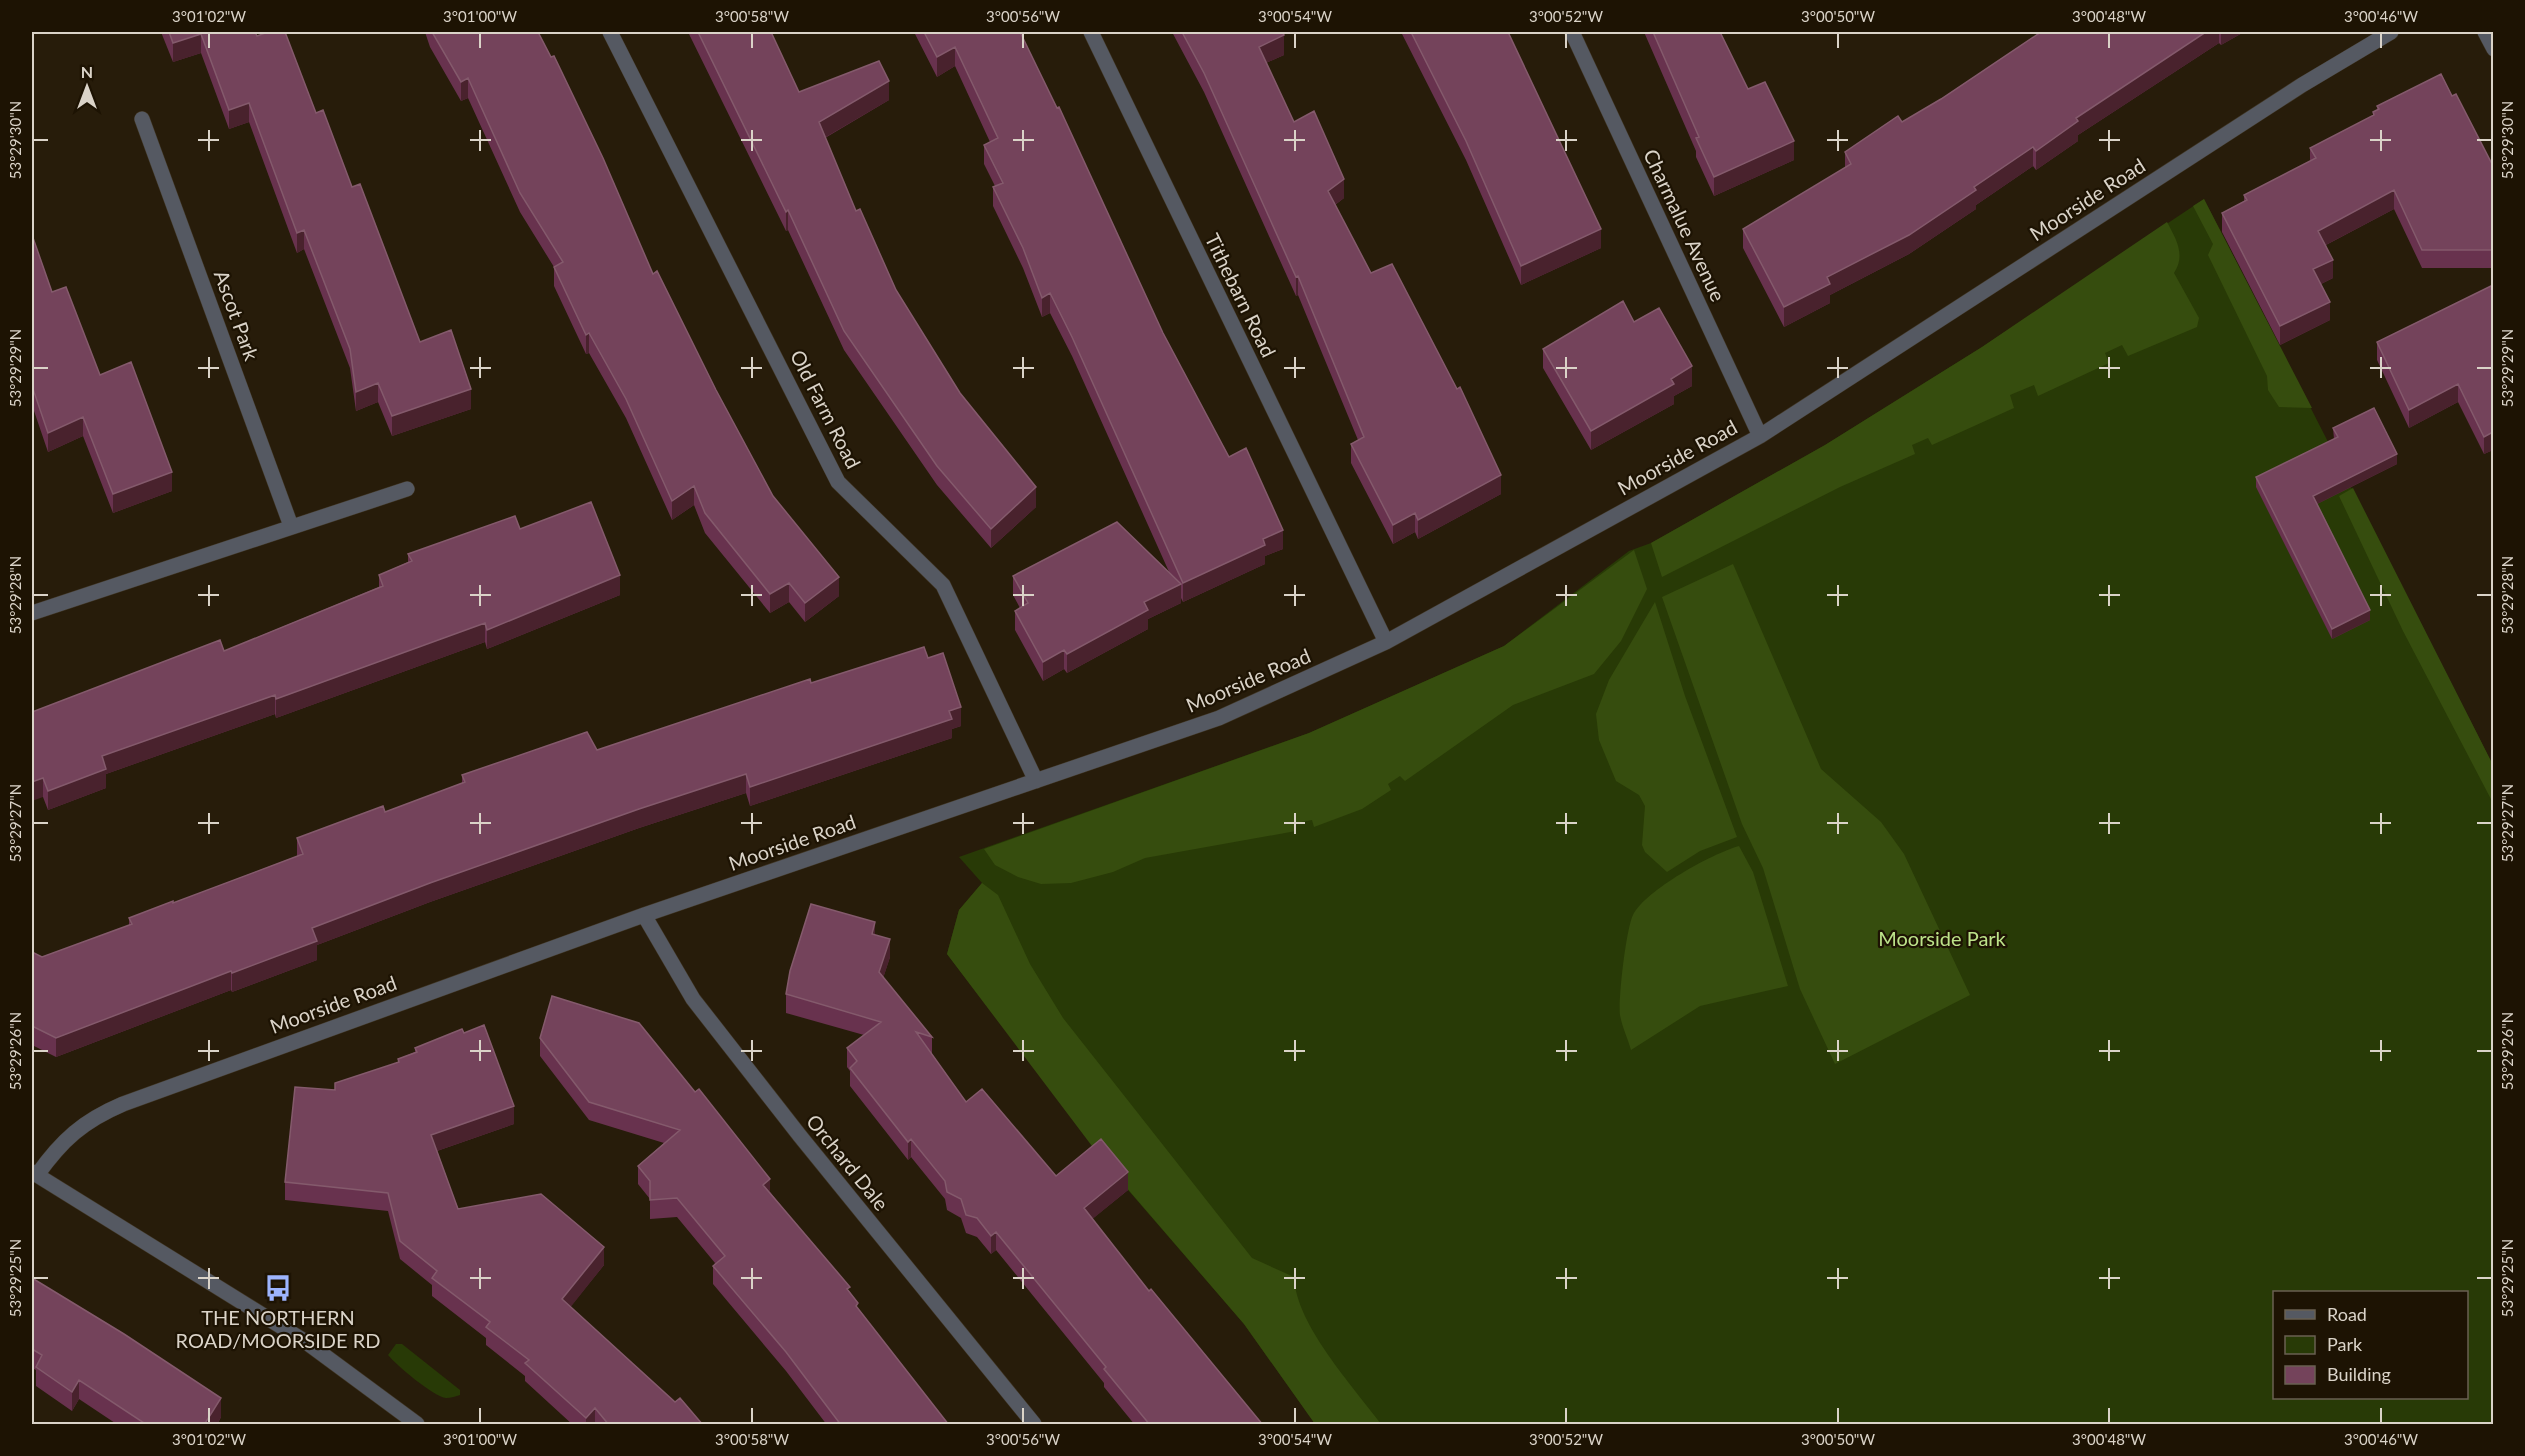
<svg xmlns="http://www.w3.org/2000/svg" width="2525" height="1456" viewBox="0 0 2525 1456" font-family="Lato,sans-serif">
	<rect width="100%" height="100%" fill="#271c0a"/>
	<path fill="#283a06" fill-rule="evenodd" d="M2204 199 2493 765V1424H1315L1244 1324 1128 1190 947 954 959 910 982 883 959 857 1309 733 1504 646 1629 551 1651 543 1825 445 1982 347ZM2274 1292H2466V1398H2274Z
		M396 1344H402L460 1390V1395C456 1396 451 1398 446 1398 434 1397 396 1365 388 1355Z"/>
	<path fill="#364d0e" d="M2204 199 2312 408 2279 407 2268 390 2267 376 2208 255 2213 244 2193 206Z
		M2167 222C2176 239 2186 255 2174 273L2199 318 2197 327 2128 356 2122 345 2105 353 2109 363 2038 396 2034 385 2010 395 2014 408 1932 445 1928 438 1912 445 1915 454 1840 487 1662 577 1651 543 1825 445 1982 347Z
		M2353 488 2493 765V803L2403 631 2339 496Z
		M1634 550 1647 589 1621 641 1594 674 1513 705 1405 781 1400 776 1388 784 1391 790 1362 809 1314 827 1312 820 1295 823 1296 831 1145 858 1113 872 1071 883 1041 884 1018 877 995 865 984 849 1309 733 1504 646Z
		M1733 564 1821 769 1881 822 1904 854 1970 995 1835 1064 1800 989 1763 868 1742 824 1662 597Z
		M1655 602 1685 696 1737 837 1700 851 1667 872 1645 852 1642 845 1645 806 1639 795 1616 781 1599 740 1596 714 1609 680Z
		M1739 846 1753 872 1788 986 1700 1006 1631 1050C1628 1039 1622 1027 1620 1015 1618 1000 1626 929 1633 915 1646 890 1711 854 1739 846Z
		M982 883 998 895 1030 964 1063 1018 1252 1258 1294 1277C1296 1325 1353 1386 1381 1424H1315L1244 1324 1101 1158 947 954 959 910Z"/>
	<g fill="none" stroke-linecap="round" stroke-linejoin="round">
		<defs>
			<path id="minor" d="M610 32 838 482 943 585 1036 781
				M1091 32 1386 642
				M1572 32 1760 436
				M2485 32 2494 49
				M142 119 291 526
				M32 613 407 489
				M644 915 693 999 800 1136 1034 1424
				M32 1172 306 1342 417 1424
				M37 1175C62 1140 83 1121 123 1104L644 915 1219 718 1386 642 1760 436 2302 85 2391 32"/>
		</defs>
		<use href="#minor" stroke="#403625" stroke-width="16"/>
		<use href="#minor" stroke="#555962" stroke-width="15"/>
	</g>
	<path fill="#68324e" d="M161 32H255L257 36 316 113 352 187 420 342 471 409 392 436 378 402 356 411 350 368 304 249 297 253 249 122 229 129 201 53 173 62Z
		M425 32H538L653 274 773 496 839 596 805 622 789 602 770 613 705 533 694 505 672 520 626 418 589 353 586 354 554 286V267L520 212 468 98 461 101 430 47Z
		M688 32H771L799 92 889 100 825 138 856 211 896 290 960 393 1036 507 991 548 937 485 844 350 788 230 786 231Z
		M914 32H1020L1163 333 1229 457 1283 549 1265 556V564L1183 602 1181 598V603L1148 619V629L1067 673 1064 669 1043 681 1015 630V611L1020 608 1013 595V576L1170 574 1072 356 1050 313 1042 317 1023 268 993 206V187L995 186 984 164V145L990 142 955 66 937 77Z
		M1172 32H1282L1284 55 1266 63 1294 122 1344 198 1335 205 1371 273 1501 494 1418 539 1415 532 1393 544 1351 463V444L1358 440 1298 295 1296 296 1204 92Z
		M1401 32H1508L1601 248 1521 285 1466 160Z
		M1644 32H1720L1748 89 1794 160 1714 196 1696 157V151Z
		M2041 32H2244L2221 45 2219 43 2078 135V141L2036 170 2033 166 1976 205V209L1909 254 1830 295V303L1784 327 1743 248V229L1845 168V152L1902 122 1941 99Z
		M2452 96 2493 166V268H2422L2394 209 2326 245 2333 278 2321 284 2330 320 2280 345 2222 232V213L2244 201V195L2310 161V148L2373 116V112L2377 110V106Z
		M32 235 52 292 100 375 172 491 113 513 83 436 48 452 32 405Z
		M2493 285V450L2484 454 2458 402 2409 428 2377 360V342Z
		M1634 322 1692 386 1674 396V404L1591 450 1543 368V349Z
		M2333 428 2397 464 2317 504 2370 620 2332 639 2256 487V477L2334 439Z
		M520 529 620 595 487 649 485 642 276 718 275 714 106 774V788L48 810 43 797 32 712 224 651 379 587V575L408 562V554Z
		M928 658 961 726 952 729V738L750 806 746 793 639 828 430 902 317 945V960L232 992 231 990 56 1057 32 1045V952L42 957 129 925V918L173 903 297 856V838L385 812 462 783V775L597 750 811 683Z
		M875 935 890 957 883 978 932 1037V1054L966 1102 1056 1176 1128 1190 1092 1219 1149 1291 1263 1425H1135L1104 1387V1383L996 1250 991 1254 977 1237 966 1233 961 1218 947 1210 945 1199 911 1157 908 1160 850 1086V1071L847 1067V1048L864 1035 786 1013V994Z
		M552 996 770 1192 850 1292 858 1310 949 1425H827L786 1371 713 1284V1266L715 1263 677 1217 650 1219V1199L638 1184V1166L664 1143 589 1120 540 1056V1038Z
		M464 1033 514 1124 437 1151 458 1209 604 1265 570 1307 675 1402 703 1425H573L525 1381V1376L486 1345V1338L432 1296V1285L400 1259 388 1211 285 1200V1182L335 1090 398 1062V1059L415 1052V1048Z
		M32 1278 221 1417 217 1425H118L79 1399 72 1411 36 1386V1370L32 1368Z"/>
	<path fill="#49222d" d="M2206 32H2219V43L2078 135V141L2036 170V151L2076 118Z
		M2221 32H2244L2221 45Z
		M201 34V53L173 62V43Z
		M1284 35V55L1259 66V47Z
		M955 47V66L937 77V57Z
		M468 78V98L461 101V82Z
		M889 81V100L819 141V122Z
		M249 103V122L229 129V110Z
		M1794 141V160L1714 196V177Z
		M2033 147V166L1976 205V209L1909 254 1830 295V303L1784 327V307L1827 277 1974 187Z
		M1344 179V198L1328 210V191Z
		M2394 190V209L2318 249V231Z
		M788 210V230L786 231V212Z
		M1601 229V248L1521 285V266Z
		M304 230V249L297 253V233Z
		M2333 260V278L2313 288V269Z
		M1298 276V295L1296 296V277Z
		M1050 293V313L1042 317V298Z
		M2330 302V320L2280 345V326Z
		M589 333V353L586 354V335Z
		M1692 366V386L1674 396V404L1591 450V431L1671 379Z
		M378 383V402L356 411V392Z
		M2458 384V402L2409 428V410Z
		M471 389V409L392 436V416Z
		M83 417V436L48 452V433Z
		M2493 432V450L2484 454V437Z
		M2397 454V464L2313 506V496Z
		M172 472V491L113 513V494Z
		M1501 475V494L1418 539V520Z
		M694 486V505L672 520V501Z
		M1036 487V507L991 548V529Z
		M1415 513V532L1393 544V525Z
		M1283 530V549L1265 556V564L1183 602V583L1263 539Z
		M620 575V595L487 649V630Z
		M839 577V596L805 622V603Z
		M789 583V602L770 613V594Z
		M1181 584V603L1148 619V629L1067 673V654L1144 602Z
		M2370 610V620L2332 639V629Z
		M485 623V642L276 718V699Z
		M1064 650V669L1043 681V662Z
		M275 695V714L106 774V788L48 810V791L102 756Z
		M961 707V726L952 729V738L750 806V787Z
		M746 774V793L639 828 430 902 317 945V960L232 992V973L312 928 430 883 639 809Z
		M43 778V797L32 801V782Z
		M875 922V940L872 934Z
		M890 939V957L879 991V972Z
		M231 971V990L56 1057V1038Z
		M514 1106V1124L431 1153V1135Z
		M911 1139V1157L908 1160V1142Z
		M1128 1172V1190L1084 1226V1208Z
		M770 1179V1198L763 1185Z
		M996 1232V1250L991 1254V1236Z
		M604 1247V1265L562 1318V1299Z
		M79 1380V1399L72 1411V1392Z
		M221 1398V1417L217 1425H204Z
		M595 1408V1425H586V1418Z"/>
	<path fill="#74435b" stroke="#845a6c" stroke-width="1.5" d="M169 32H255L257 36 268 32H285L316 113 323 110 352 187 360 184 420 342 451 330 471 389 392 416 378 383 356 392 350 349 304 230 297 233 249 103 229 110 201 34 173 43Z
		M432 32H538L551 57 554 56 603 158 653 274 657 271 716 390 773 496 839 577 805 603 789 583 770 594 705 513 694 486 672 501 626 399 589 333 586 335 554 267 563 262 520 193 468 78 461 82Z
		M698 32H771L799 92 879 61 889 81 819 122 856 211 860 209 896 290 960 393 1036 487 991 529 937 466 844 331 788 210 786 212Z
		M924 32H1020L1057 108 1059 107 1163 333 1229 457 1246 448 1283 530 1263 539 1265 545 1183 583 1072 337 1050 293 1042 298 1023 248 993 187 1003 183 984 145 998 138 955 47 937 57Z
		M1182 32H1282L1284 35 1259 47 1294 122 1314 111 1344 179 1328 191 1371 273 1392 264 1457 389 1460 387 1501 475 1418 520 1415 513 1393 525 1351 444 1364 437 1298 276 1296 277 1204 73Z
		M1411 32H1508L1601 229 1521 266 1466 141Z
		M1653 32H1720L1748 89 1765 82 1794 141 1714 177 1696 138 1699 137Z
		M2041 32H2206L2076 118 2078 121 2036 151 2033 147 1974 187 1976 190 1909 235 1827 277 1830 284 1784 307 1743 229 1851 164 1845 152 1898 116 1902 122 1941 99Z
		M2441 74 2452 96 2456 94 2493 166V250H2422L2394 190 2318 231 2333 260 2313 269 2330 302 2280 326 2222 213 2247 200 2244 195 2316 158 2310 148 2374 115 2373 112 2379 109 2377 106Z
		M32 235 52 292 66 287 100 375 131 362 172 472 113 494 83 417 48 433 32 386Z
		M2493 285V432L2484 437 2458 384 2409 410 2377 342Z
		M1623 301 1634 322 1659 308 1692 366 1671 379 1674 384 1591 431 1543 349Z
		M2374 408 2397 454 2313 496 2370 610 2332 629 2256 477 2338 437 2333 428Z
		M591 502 620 575 487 630 485 623 276 699 275 695 102 756 106 769 48 791 43 778 32 782V712L220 640 224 651 383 586 379 575 412 561 408 554 515 516 520 529Z
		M1117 522 1181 584 1144 602 1148 610 1067 654 1064 650 1043 662 1015 611 1028 603 1013 576Z
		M924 647 928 658 943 653 961 707 949 711 952 719 750 787 746 774 639 809 430 883 312 928 317 941 232 973 231 971 56 1038 32 1026V952L42 957 132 924 129 918 173 901V903L303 854 297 838 383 806 385 812 465 782 462 775 587 732 597 750 810 679 811 683Z
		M811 904 875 922 872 934 890 939 879 972 932 1037 916 1032 966 1102 982 1089 1056 1176 1101 1139 1128 1172 1084 1208 1149 1291 1151 1289 1263 1425H1150L1104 1369 1106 1367 996 1232 991 1236 977 1218 966 1215 961 1199 947 1192 945 1181 911 1139 908 1142 850 1068 857 1061 847 1048 881 1022 786 994 790 971Z
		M552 996 639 1023 695 1092 699 1089 770 1179 763 1185 850 1287 847 1289 858 1303 856 1306 949 1425H841L786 1352 713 1266 725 1256 677 1198 650 1200V1181L638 1166 680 1130 589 1102 540 1038Z
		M484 1025 514 1106 431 1135 458 1209 541 1194 604 1247 562 1299 675 1402 680 1398 703 1425H609L595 1408 586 1418 525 1363 529 1360 486 1327 490 1322 432 1278 437 1271 400 1241 388 1193 285 1182 295 1087 335 1090V1083L399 1062 398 1059 417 1052 415 1048 462 1029 464 1033Z
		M32 1278 124 1334 221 1398 204 1425H147L79 1380 72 1392 36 1367 42 1355 32 1349Z"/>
	<path fill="none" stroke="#dad3c8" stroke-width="2" d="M209 33V48M480 33V48M752 33V48M1023 33V48M1295 33V48M1566 33V48M1838 33V48M2109 33V48M2381 33V48M209 130V151M480 130V151M752 130V151M1023 130V151M1295 130V151M1566 130V151M1838 130V151M2109 130V151M2381 130V151M33 140H48M198 140H219M470 140H491M741 140H762M1013 140H1034M1284 140H1305M1556 140H1577M1827 140H1848M2099 140H2120M2370 140H2391M2477 140H2492M209 357V378M480 357V378M752 357V378M1023 357V378M1295 357V378M1566 357V378M1838 357V378M2109 357V378M2381 357V378M33 368H48M198 368H219M470 368H491M741 368H762M1013 368H1034M1284 368H1305M1556 368H1577M1827 368H1848M2099 368H2120M2370 368H2391M2477 368H2492M209 585V606M480 585V606M752 585V606M1023 585V606M1295 585V606M1566 585V606M1838 585V606M2109 585V606M2381 585V606M33 595H48M198 595H219M470 595H491M741 595H762M1013 595H1034M1284 595H1305M1556 595H1577M1827 595H1848M2099 595H2120M2370 595H2391M2477 595H2492M209 813V834M480 813V834M752 813V834M1023 813V834M1295 813V834M1566 813V834M1838 813V834M2109 813V834M2381 813V834M33 823H48M198 823H219M470 823H491M741 823H762M1013 823H1034M1284 823H1305M1556 823H1577M1827 823H1848M2099 823H2120M2370 823H2391M2477 823H2492M209 1040V1061M480 1040V1061M752 1040V1061M1023 1040V1061M1295 1040V1061M1566 1040V1061M1838 1040V1061M2109 1040V1061M2381 1040V1061M33 1051H48M198 1051H219M470 1051H491M741 1051H762M1013 1051H1034M1284 1051H1305M1556 1051H1577M1827 1051H1848M2099 1051H2120M2370 1051H2391M2477 1051H2492M209 1268V1289M480 1268V1289M752 1268V1289M1023 1268V1289M1295 1268V1289M1566 1268V1289M1838 1268V1289M2109 1268V1289M33 1278H48M198 1278H219M470 1278H491M741 1278H762M1013 1278H1034M1284 1278H1305M1556 1278H1577M1827 1278H1848M2099 1278H2120M2477 1278H2492M209 1408V1423M480 1408V1423M752 1408V1423M1023 1408V1423M1295 1408V1423M1566 1408V1423M1838 1408V1423M2109 1408V1423M2381 1408V1423"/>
	<defs>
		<symbol id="bus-bare" viewBox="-9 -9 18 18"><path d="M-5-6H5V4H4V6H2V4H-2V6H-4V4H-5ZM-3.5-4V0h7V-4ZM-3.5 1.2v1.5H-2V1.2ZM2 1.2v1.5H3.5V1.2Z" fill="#9db4fd" stroke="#1d1303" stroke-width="2.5" paint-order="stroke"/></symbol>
	</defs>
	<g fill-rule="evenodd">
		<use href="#bus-bare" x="259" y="1269" width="38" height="38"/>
	</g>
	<g text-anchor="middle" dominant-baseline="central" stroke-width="4.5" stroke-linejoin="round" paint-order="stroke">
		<g font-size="20" fill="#dad3c8" stroke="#1d1303">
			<text transform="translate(2087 199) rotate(-33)">Moorside Road</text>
			<text transform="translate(1685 225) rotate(65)">Charmalue Avenue</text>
			<text transform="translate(1241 295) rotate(64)">Tithebarn Road</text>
			<text transform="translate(237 315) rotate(70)">Ascot Park</text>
			<text transform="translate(826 409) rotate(63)">Old Farm Road</text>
			<text transform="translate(1677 457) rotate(-29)">Moorside Road</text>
			<text transform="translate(1248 680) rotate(-23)">Moorside Road</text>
			<text transform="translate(792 842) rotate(-19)">Moorside Road</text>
			<text transform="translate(333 1004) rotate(-20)">Moorside Road</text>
			<text transform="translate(848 1162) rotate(51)">Orchard Dale</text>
		</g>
		<g font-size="20" fill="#bce289" stroke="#1d1303">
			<text x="1942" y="938">Moorside Park</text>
		</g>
		<g font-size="20" fill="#dad3c8" stroke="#1d1303">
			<text x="278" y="1317">THE NORTHERN<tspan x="278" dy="23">ROAD/MOORSIDE RD</tspan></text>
		</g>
	</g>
	<rect width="2525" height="1456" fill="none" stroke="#1d1303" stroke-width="66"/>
	<rect x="2273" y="1291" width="195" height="108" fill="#1d1303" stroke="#696052" stroke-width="1.5"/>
	<rect x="2285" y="1310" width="30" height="9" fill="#555962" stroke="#696052" stroke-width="1.5"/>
	<text x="2327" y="1321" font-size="18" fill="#dad3c8">Road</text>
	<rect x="2285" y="1336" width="30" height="18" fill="#283a06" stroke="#696052" stroke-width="1.5"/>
	<text x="2327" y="1351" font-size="18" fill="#dad3c8">Park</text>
	<rect x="2285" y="1366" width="30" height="18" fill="#74435b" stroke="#696052" stroke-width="1.5"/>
	<text x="2327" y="1381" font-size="18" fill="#dad3c8">Building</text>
	<g transform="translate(87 87)" stroke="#1d1303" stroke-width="4.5" paint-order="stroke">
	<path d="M0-4.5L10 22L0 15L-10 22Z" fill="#dad3c8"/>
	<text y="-9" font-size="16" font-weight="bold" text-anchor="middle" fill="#dad3c8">N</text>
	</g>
	<rect x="33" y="33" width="2459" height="1390" fill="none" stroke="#dad3c8" stroke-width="2"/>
	<g font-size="15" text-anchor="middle" fill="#dad3c8">
		<text x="209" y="22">3°01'02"W</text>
		<text x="480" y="22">3°01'00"W</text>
		<text x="752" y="22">3°00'58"W</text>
		<text x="1023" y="22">3°00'56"W</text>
		<text x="1295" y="22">3°00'54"W</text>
		<text x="1566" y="22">3°00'52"W</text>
		<text x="1838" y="22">3°00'50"W</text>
		<text x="2109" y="22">3°00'48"W</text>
		<text x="2381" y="22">3°00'46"W</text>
		<text transform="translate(16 140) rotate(-90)" y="5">53°29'30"N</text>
		<text transform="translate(2508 140) rotate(-90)" y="5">53°29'30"N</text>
		<text transform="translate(16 368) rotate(-90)" y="5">53°29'29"N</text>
		<text transform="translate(2508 368) rotate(-90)" y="5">53°29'29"N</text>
		<text transform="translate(16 595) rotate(-90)" y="5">53°29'28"N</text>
		<text transform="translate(2508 595) rotate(-90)" y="5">53°29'28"N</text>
		<text transform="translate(16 823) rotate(-90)" y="5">53°29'27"N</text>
		<text transform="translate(2508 823) rotate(-90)" y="5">53°29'27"N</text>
		<text transform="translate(16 1051) rotate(-90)" y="5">53°29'26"N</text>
		<text transform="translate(2508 1051) rotate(-90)" y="5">53°29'26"N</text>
		<text transform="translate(16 1278) rotate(-90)" y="5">53°29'25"N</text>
		<text transform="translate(2508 1278) rotate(-90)" y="5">53°29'25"N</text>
		<text x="209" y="1445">3°01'02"W</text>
		<text x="480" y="1445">3°01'00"W</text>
		<text x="752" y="1445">3°00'58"W</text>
		<text x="1023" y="1445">3°00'56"W</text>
		<text x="1295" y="1445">3°00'54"W</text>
		<text x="1566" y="1445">3°00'52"W</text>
		<text x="1838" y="1445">3°00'50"W</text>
		<text x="2109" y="1445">3°00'48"W</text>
		<text x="2381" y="1445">3°00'46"W</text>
	</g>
</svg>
